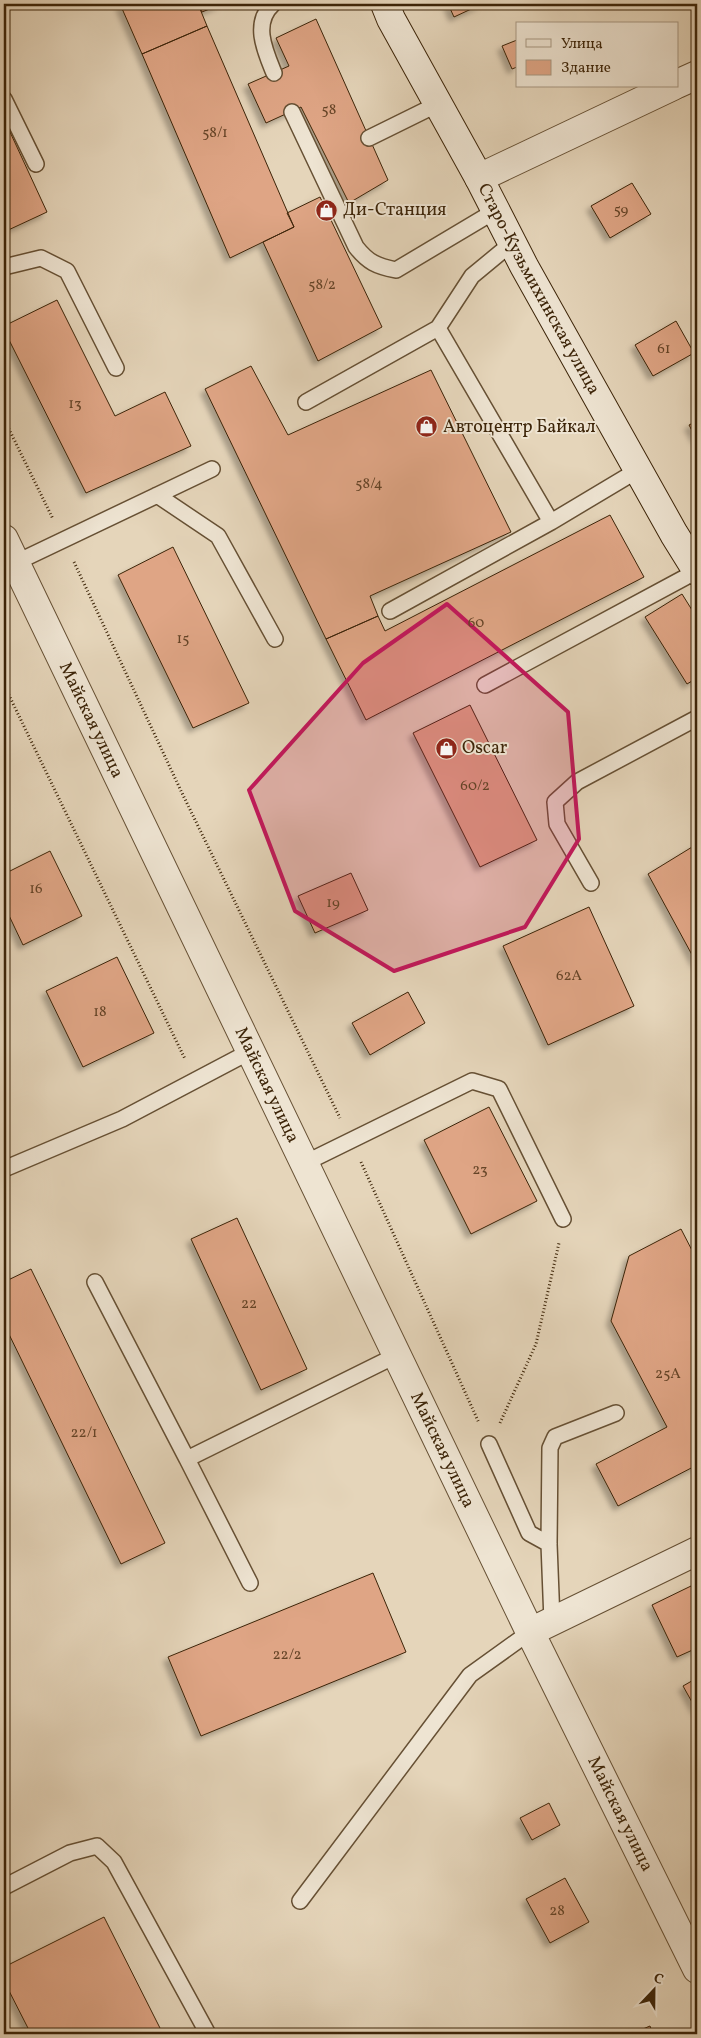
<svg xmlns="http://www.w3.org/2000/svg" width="701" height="2038" viewBox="0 0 701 2038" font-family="Vollkorn,serif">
	<defs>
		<filter id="shadow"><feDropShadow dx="-4.5" dy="4.5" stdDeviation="2.5" flood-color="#0004"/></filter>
	</defs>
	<rect width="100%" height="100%" fill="#e5d5ba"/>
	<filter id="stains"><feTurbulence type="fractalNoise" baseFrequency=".004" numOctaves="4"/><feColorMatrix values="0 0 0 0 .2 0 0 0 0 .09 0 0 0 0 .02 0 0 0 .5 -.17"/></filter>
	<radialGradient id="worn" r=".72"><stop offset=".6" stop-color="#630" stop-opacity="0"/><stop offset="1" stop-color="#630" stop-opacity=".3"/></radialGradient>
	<path fill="#dfa585" stroke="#3c2408" filter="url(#shadow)" d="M120 4H198L207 26 142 54Z
		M198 4H222L202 12Z
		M448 4H482L454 17Z
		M316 19 388 180 349 203 301 107 266 123 248 84 289 66 276 38Z
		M207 26 294 227 230 258 142 54Z
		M517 40V67L512 69 502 46Z
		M4 119 47 212 4 232Z
		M632 183 651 214 610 238 591 206Z
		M320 197 382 327 318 361 263 242 294 227 287 213Z
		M57 300 115 416 165 392 191 446 86 493 4 330V326Z
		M676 321 694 353 653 376 635 345Z
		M251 366 288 435 431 370 511 532 370 596 378 616 326 639 205 389Z
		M697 421V440L689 425Z
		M610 515 644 577 366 720 326 639 378 616 385 631Z
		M173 547 249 703 193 728 118 575Z
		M682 594 697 618V678L687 684 645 617Z
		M470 705 537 840 480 867 413 733Z
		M697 844V950L691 953 648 874Z
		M50 851 82 916 23 945 4 905V874Z
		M351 873 368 910 315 933 298 896Z
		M589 907 634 1006 548 1045 503 946Z
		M697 950V964L691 953Z
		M117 957 154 1033 83 1067 46 991Z
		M408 992 425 1023 370 1055 352 1023Z
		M489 1107 537 1201 471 1234 424 1140Z
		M237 1218 307 1369 261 1390 191 1239Z
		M681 1229 697 1260V1465L618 1506 596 1464 667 1427 611 1321 629 1256Z
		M31 1269 165 1543 121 1564 4 1324V1282Z
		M373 1573 406 1652 201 1736 168 1657Z
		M691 1586 697 1599V1648L677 1657 652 1605Z
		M697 1678V1711L683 1686Z
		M549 1803 560 1825 532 1840 520 1818Z
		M565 1878 589 1922 550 1943 526 1899Z
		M104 1917 163 2034H31L4 1981V1967Z
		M650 2026 653 2034H631Z"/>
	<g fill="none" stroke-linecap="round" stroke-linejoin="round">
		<defs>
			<path id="service" d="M273 4C252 23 265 51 274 73
				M4 99 36 164
				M292 112 356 247C368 262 376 266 396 270L495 211
				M369 138 438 104
				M512 243 472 276 438 328 551 522 638 470
				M4 267 41 258 67 271 116 368
				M306 402 438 328
				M157 495 218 536 275 639
				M4 573 15 563 212 469
				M390 611 551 522
				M485 685 697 571
				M591 883 557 824 555 802 577 782 697 718
				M305 1163 472 1081 499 1089 563 1219
				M4 1169 122 1119 251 1051
				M95 1282 187 1459
				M489 1444 529 1533 549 1544
				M250 1583 187 1459 397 1355
				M552 1621 549 1544 550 1448 555 1437 616 1413
				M4 1887 70 1853 97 1846 114 1862 208 2034
				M300 1901 470 1675 530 1632"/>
			<g id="minor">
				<path d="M677 84 697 75"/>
				<path d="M479 178 673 86"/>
				<path id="s1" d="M4 539 530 1632 697 1969"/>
				<path d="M530 1632 697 1551"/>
			</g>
			<g id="secondary">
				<path id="s2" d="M385 4 391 19 479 178 524 266 674 534 697 571"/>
			</g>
		</defs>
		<use href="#service" stroke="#665034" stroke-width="18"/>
		<use href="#minor" stroke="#665034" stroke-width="30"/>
		<use href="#secondary" stroke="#3c2408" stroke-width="30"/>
		<path stroke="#3c2408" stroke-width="3" stroke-dasharray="1 2.5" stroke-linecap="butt" d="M4 419 53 519
			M74 562 182 793 340 1118
			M4 685 185 1059
			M361 1162 479 1423
			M500 1423 536 1344 559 1243"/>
		<use href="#service" stroke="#eee4d2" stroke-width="15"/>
		<use href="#minor" stroke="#eee4d2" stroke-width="28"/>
		<use href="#secondary" stroke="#eee4d2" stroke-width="28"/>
	</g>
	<path fill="#c2185b" fill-opacity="0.2" stroke="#c2185b" stroke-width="4" stroke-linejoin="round" d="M447 604 568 712 579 839 525 927 394 971 295 911 249 790 363 663Z"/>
	<defs>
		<symbol id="shop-disc" viewBox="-11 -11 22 22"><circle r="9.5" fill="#8f2418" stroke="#eee4d2"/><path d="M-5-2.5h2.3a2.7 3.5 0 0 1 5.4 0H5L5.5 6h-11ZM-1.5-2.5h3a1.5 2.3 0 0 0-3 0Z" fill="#fff"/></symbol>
	</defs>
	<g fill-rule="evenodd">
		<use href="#shop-disc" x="314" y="198" width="25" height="25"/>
		<use href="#shop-disc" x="414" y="414" width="25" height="25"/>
		<use href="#shop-disc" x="434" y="736" width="25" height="25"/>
	</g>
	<g text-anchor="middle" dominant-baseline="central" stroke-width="4" stroke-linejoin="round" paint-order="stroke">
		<g font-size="15" fill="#654427">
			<text x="329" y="110">58</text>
			<text x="215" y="133">58/1</text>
			<text x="621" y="210">59</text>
			<text x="322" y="285">58/2</text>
			<text x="664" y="349">61</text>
			<text x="75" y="404">13</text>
			<text x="369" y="484">58/4</text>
			<text x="476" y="623">60</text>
			<text x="183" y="639">15</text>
			<text x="475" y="786">60/2</text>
			<text x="36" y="889">16</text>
			<text x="333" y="903">19</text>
			<text x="569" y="976">62А</text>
			<text x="100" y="1012">18</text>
			<text x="480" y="1170">23</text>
			<text x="249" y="1304">22</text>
			<text x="668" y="1374">25А</text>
			<text x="84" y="1433">22/1</text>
			<text x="287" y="1655">22/2</text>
			<text x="557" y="1911">28</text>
		</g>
		<g font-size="18" fill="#3c2408" stroke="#eee4d2" text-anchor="start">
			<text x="343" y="210">Ди-Станция</text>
			<text x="443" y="427">Автоцентр Байкал</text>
			<text x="462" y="748">Oscar</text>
		</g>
		<g font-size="18" fill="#3c2408" stroke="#eee4d2">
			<text stroke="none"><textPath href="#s2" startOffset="324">Старо-Кузьмихинская улица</textPath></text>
			<text stroke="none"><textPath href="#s1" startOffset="201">Майская улица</textPath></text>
			<text stroke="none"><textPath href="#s1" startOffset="606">Майская улица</textPath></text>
			<text stroke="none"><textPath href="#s1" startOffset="1011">Майская улица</textPath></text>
			<text stroke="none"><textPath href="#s1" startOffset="1416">Майская улица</textPath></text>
		</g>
	</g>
	<rect width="701" height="2038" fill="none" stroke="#e5d5ba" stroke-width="20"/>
	<rect x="5" y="5" width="691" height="2028" fill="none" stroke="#3c2408" stroke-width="2.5"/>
	<rect x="10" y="10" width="681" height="2018" fill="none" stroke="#3c2408"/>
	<rect x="516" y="22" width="162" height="65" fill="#eee4d2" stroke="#a79781"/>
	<rect x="526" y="39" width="25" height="8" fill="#eee4d2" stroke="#a79781"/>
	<text x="561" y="48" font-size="15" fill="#3c2408">Улица</text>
	<rect x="526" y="60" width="25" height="15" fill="#dfa585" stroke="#a79781"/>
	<text x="561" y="72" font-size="15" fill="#3c2408">Здание</text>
	<g transform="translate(654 1990) rotate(22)" stroke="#eee4d2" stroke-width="4" paint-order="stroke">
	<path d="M0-4L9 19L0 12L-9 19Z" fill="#3c2408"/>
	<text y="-8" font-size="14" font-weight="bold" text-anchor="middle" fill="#3c2408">С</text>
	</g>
	<rect width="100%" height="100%" filter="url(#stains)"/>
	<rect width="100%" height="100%" fill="url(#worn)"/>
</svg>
